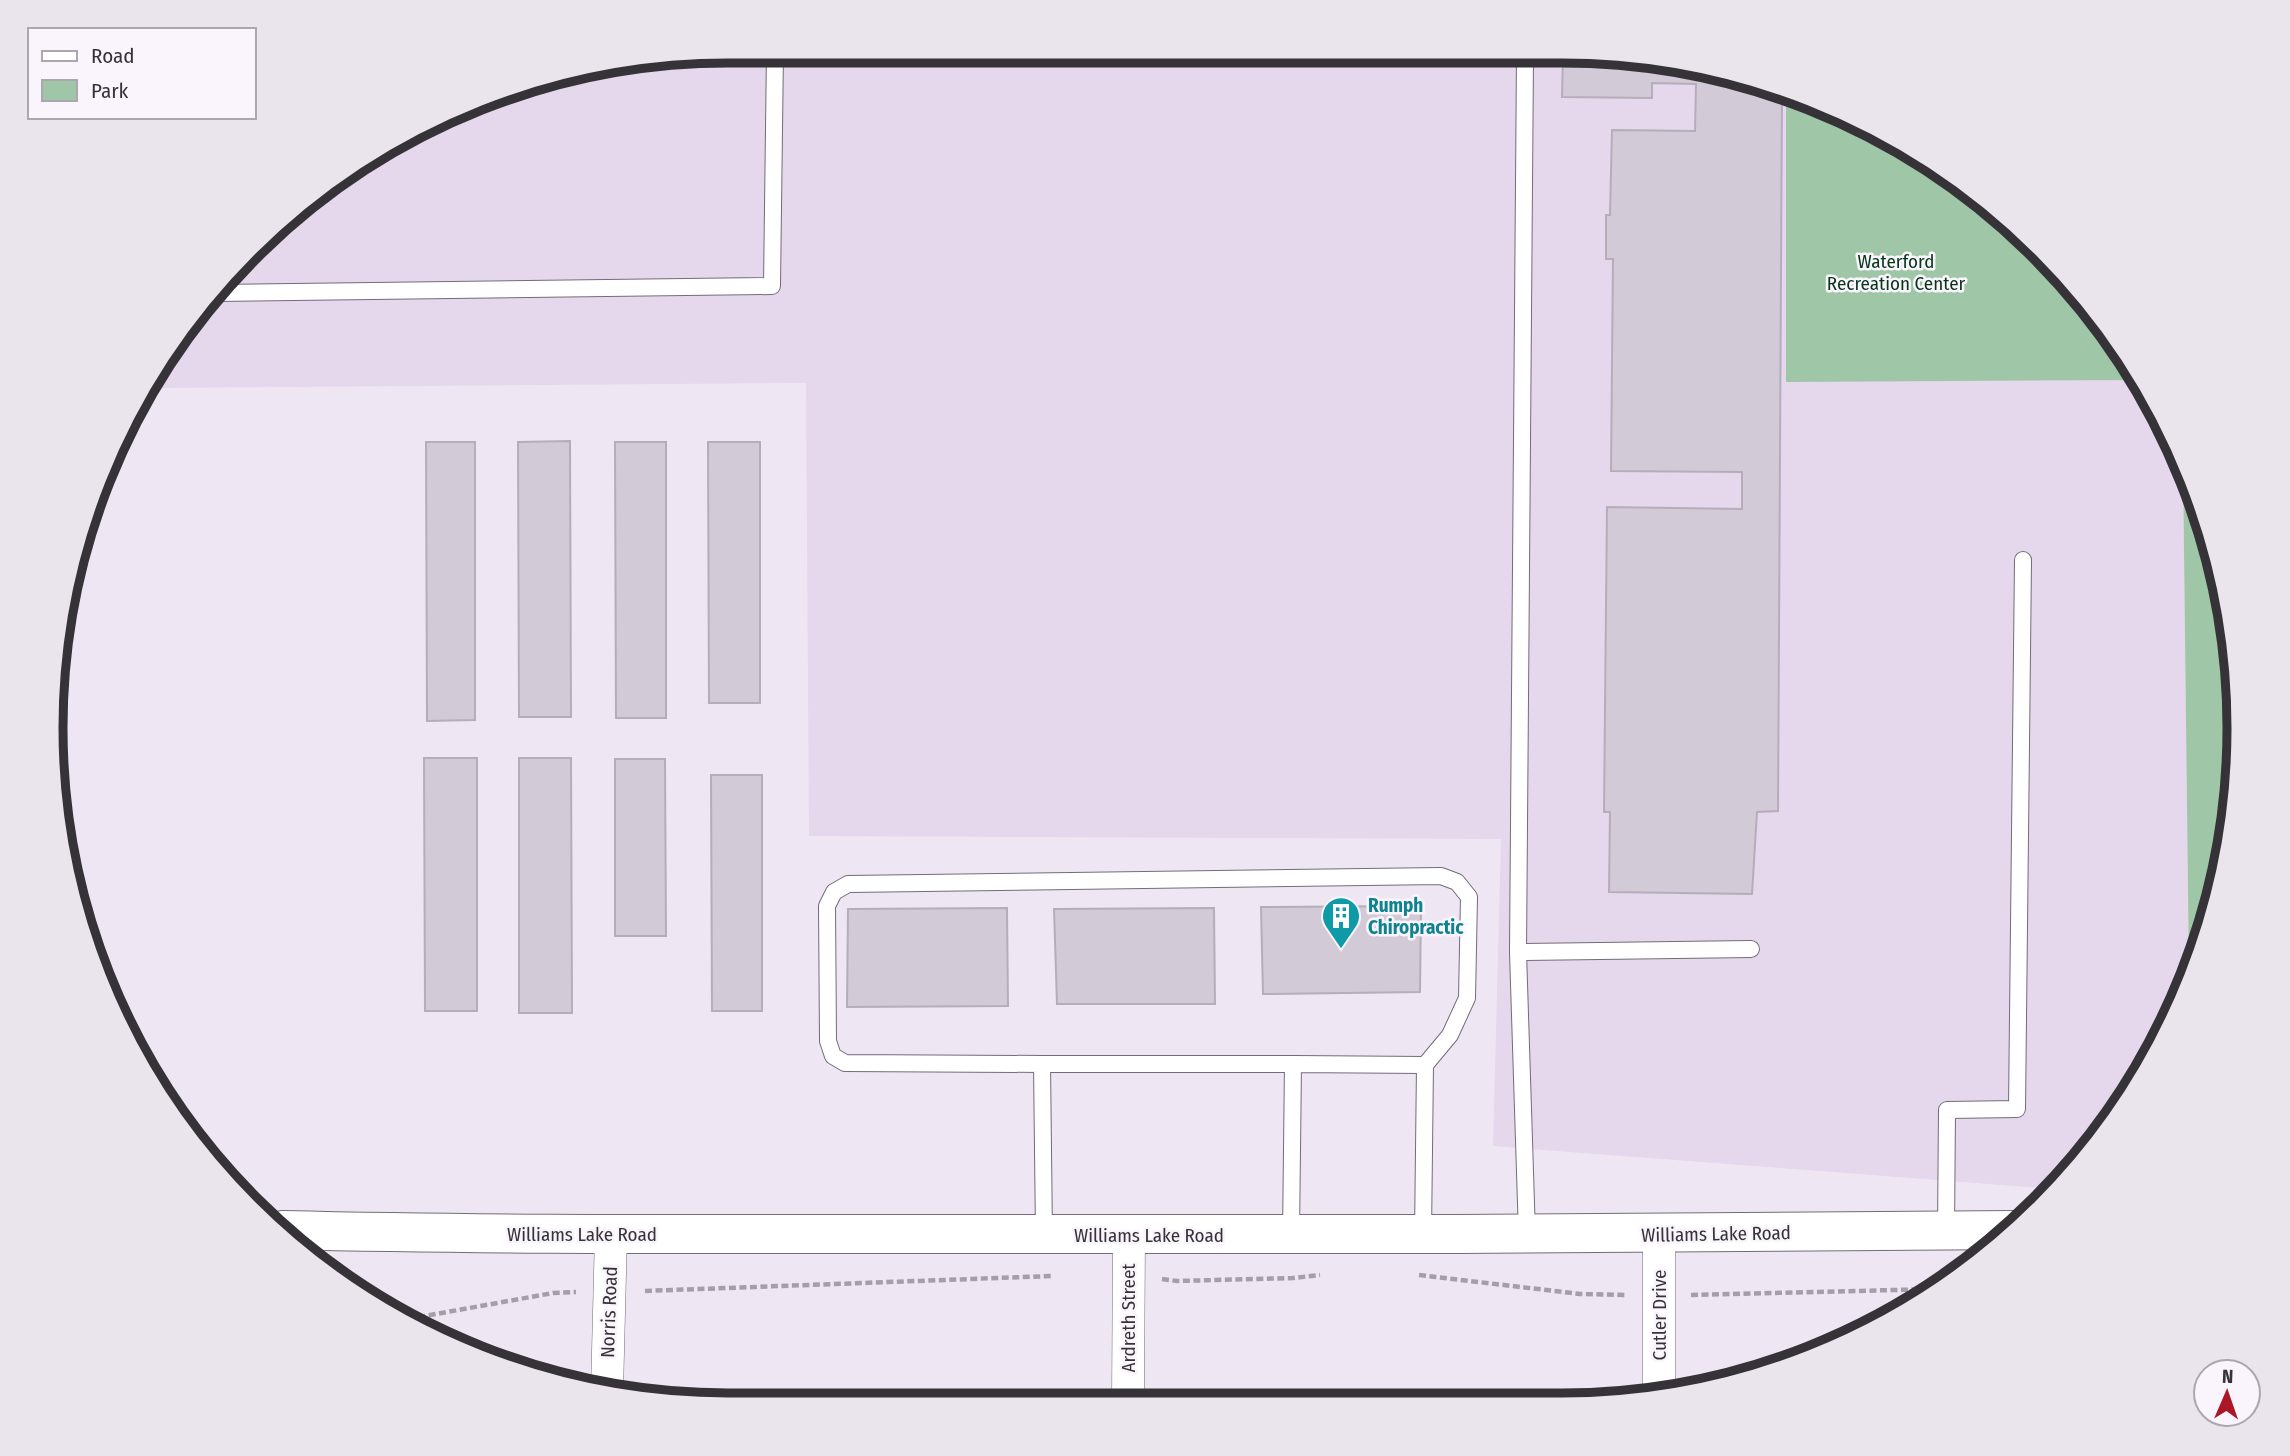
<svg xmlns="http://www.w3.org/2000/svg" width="2290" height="1456" viewBox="0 0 2290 1456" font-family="'Fira Sans Condensed',sans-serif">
	<rect width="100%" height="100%" fill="#efe6f4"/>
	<path fill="#e5d7ec" d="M728 51 1650 56 1786 93V381L2141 380 2149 390 2183 466 2189 976 2169 1028 2099 1141 2054 1189 1493 1146 1501 839 809 836 806 383 152 388 191 315 351 165 511 87Z"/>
	<path fill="#9fc6a7" d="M1786 93 1822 102 1975 191 2071 282 2141 380 1786 382Z
		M2183 466 2203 511 2234 640 2238 773 2216 904 2189 976Z"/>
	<path fill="#d3cad7" stroke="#b5adba" stroke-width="2" d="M1563 56H1650L1782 92 1778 811 1757 812 1752 894 1609 892 1610 812H1604L1607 507 1742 509V472L1611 471 1613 259H1606V215H1610L1612 130 1695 131 1696 84 1652 83V98L1562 97Z
		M570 441 571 717H519L518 442Z
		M426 442H475V720L427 721Z
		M615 442H666V718H616Z
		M708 442H760V703H709Z
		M424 758H477V1011H425Z
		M519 758H571L572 1013H519Z
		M615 759H665L666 936H615Z
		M711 775H762V1011H712Z
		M1421 906 1420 992 1263 994 1261 907Z
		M1007 908 1008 1006 847 1007 848 909Z
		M1214 908 1215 1004H1057L1054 909Z"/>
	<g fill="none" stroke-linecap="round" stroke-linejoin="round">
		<defs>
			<path id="lane" d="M1525 56 1518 952 1527 1235
				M215 293 772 286 775 51
				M1518 952 1751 949
				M1042 1064 845 1063 833 1056 828 1041 827 906 834 892 848 884 1441 876 1457 882 1469 897 1467 998 1450 1035 1425 1065
				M1293 1064 1425 1065 1423 1235
				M1946 1231 1947 1110 2017 1109 2023 560
				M1044 1235 1042 1064H1293L1291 1235"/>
			<path id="street" d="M607 1391 611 1234
				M1659 1395V1235
				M1128 1402 1129 1235"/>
			<path id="secondary" d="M283 1230C492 1235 700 1234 909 1234 1278 1235 1646 1234 2015 1230"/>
		</defs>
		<use href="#lane" stroke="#746c78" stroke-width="18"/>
		<use href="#street" stroke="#746c78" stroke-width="33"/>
		<use href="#secondary" stroke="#746c78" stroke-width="40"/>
		<path stroke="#a59ea9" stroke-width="4.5" stroke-dasharray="7 3.5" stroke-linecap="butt" d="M1419 1275 1580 1294 1627 1295
			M1162 1279 1177 1281 1293 1278 1320 1275
			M645 1291 1052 1276
			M1691 1295 1936 1289
			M408 1319 553 1293 576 1292"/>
		<use href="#lane" stroke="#fff" stroke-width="16"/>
		<use href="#street" stroke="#fff" stroke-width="32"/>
		<use href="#secondary" stroke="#fff" stroke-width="38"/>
	</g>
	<defs>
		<symbol id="building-pin" viewBox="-11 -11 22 30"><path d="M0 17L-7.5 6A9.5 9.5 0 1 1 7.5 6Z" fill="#0f9aa8" stroke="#faf5fd"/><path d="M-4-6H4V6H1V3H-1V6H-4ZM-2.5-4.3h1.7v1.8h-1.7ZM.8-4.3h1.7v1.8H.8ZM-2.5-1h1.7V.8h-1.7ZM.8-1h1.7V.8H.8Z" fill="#fff"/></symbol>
	</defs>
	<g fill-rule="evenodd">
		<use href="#building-pin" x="1319" y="894" width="44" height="60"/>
	</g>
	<g text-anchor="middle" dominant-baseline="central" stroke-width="5" stroke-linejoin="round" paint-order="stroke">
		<g font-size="19" fill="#073719" stroke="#faf5fd">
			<text x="1896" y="261">Waterford<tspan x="1896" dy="22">Recreation Center</tspan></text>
		</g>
		<g font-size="19" font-weight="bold" fill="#0d838f" stroke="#faf5fd" text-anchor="start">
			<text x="1368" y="905">Rumph<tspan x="1368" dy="22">Chiropractic</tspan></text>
		</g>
		<g font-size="19" fill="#363338" stroke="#faf5fd">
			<text x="582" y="1234">Williams Lake Road</text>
			<text transform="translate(1716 1234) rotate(-1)">Williams Lake Road</text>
			<text x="1149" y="1235">Williams Lake Road</text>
			<text transform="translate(609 1312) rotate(-88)">Norris Road</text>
			<text transform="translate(1659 1315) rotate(-90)">Cutler Drive</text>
			<text transform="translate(1128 1318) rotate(-90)">Ardreth Street</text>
		</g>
	</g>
	<path d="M0 0H2290V1456H0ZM728 63H1562A665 665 0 0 1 2227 728V728A665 665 0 0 1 1562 1393H728A665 665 0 0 1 63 728V728A665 665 0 0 1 728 63Z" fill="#eae5ed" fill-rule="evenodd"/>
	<path fill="none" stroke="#363338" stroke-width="9" d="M728 63H1562A665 665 0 0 1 2227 728V728A665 665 0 0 1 1562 1393H728A665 665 0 0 1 63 728V728A665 665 0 0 1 728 63Z"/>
	<rect x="28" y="28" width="228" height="91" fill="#faf5fd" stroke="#aca7ae" stroke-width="2"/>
	<rect x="42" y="51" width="35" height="10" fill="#ffffff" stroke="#aca7ae" stroke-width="2"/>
	<text x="91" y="63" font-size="21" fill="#363338">Road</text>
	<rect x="42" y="80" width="35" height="21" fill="#9fc6a7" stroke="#aca7ae" stroke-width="2"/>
	<text x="91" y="98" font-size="21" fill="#363338">Park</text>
	<g transform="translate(2227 1393) rotate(2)"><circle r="33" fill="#faf5fd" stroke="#aca7ae" stroke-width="2"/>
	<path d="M0-5L12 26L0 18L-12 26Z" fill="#ac1728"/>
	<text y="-10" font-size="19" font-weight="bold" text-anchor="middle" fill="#363338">N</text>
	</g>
</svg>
